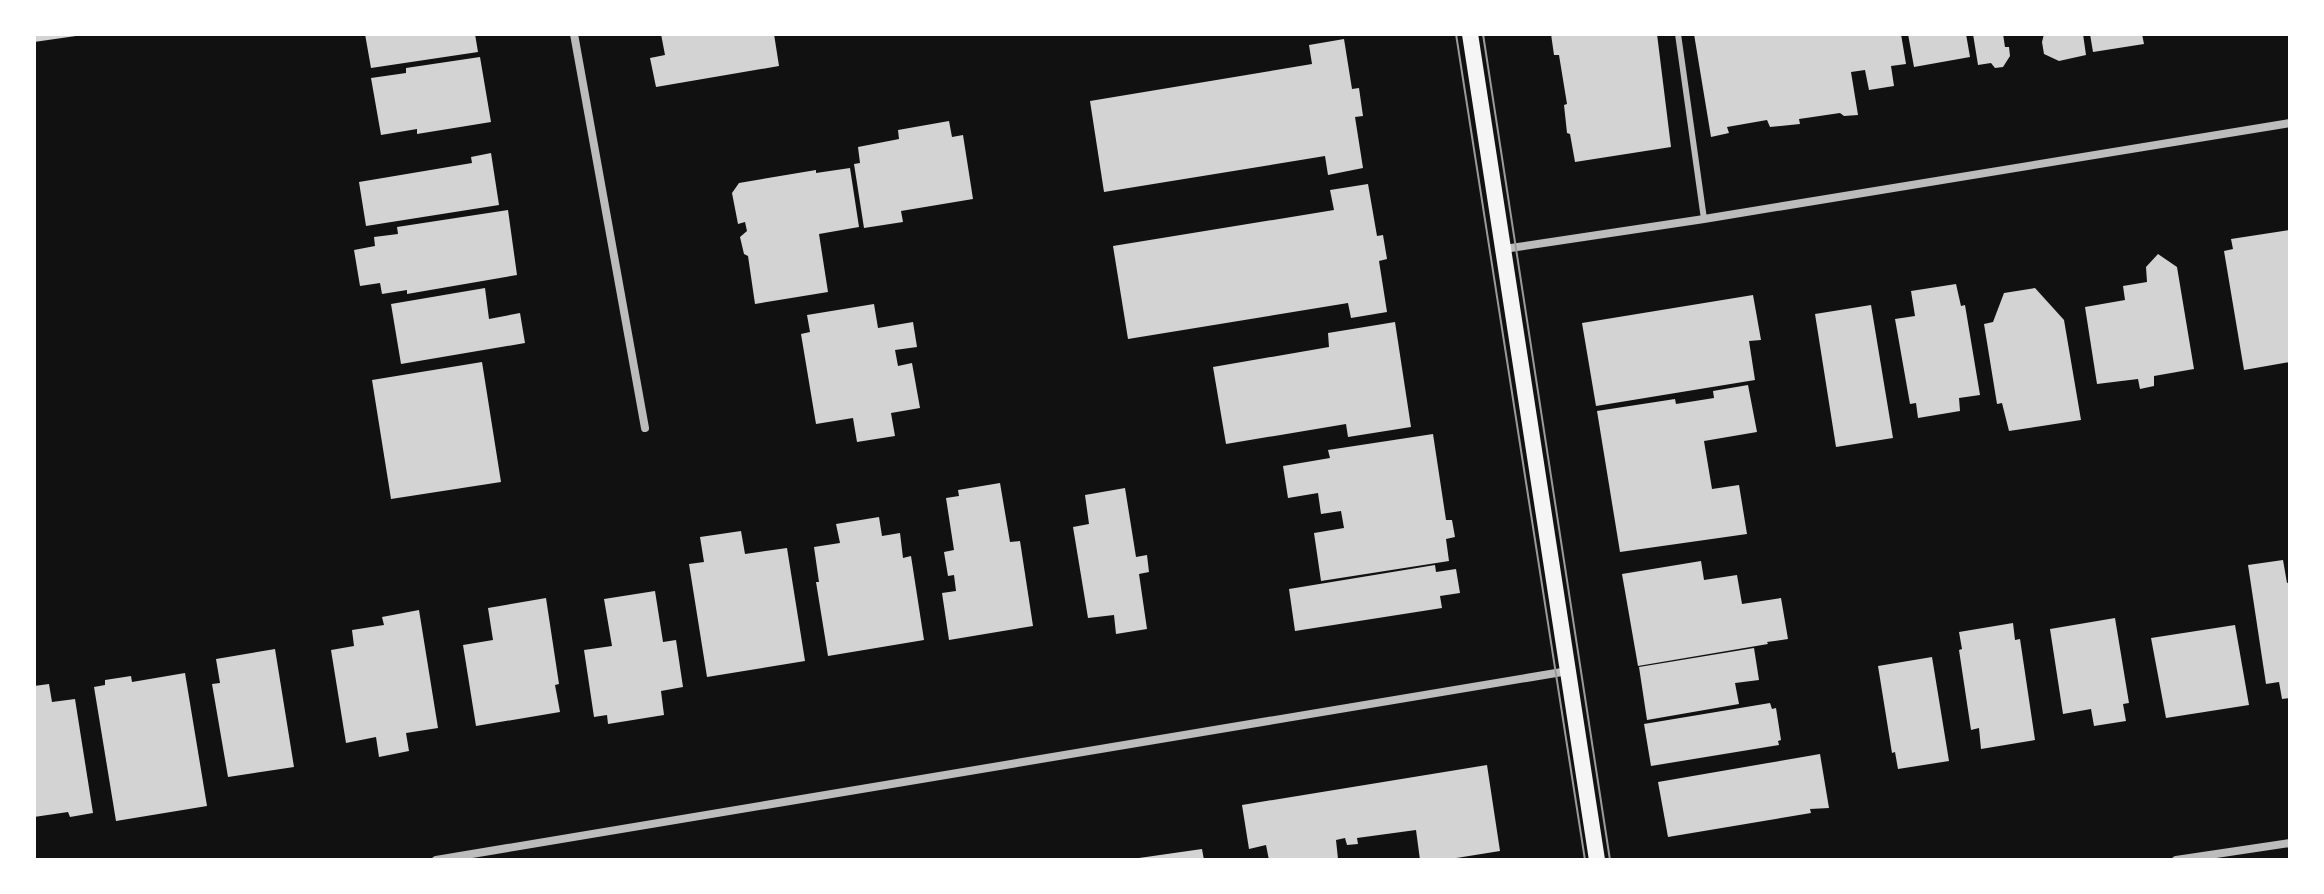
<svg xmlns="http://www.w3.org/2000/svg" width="2324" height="894" viewBox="0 0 2324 894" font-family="Commissioner,sans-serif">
	<rect width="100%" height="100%" fill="#111"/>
	<path fill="#d3d3d3" d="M34 34H76V36L34 42Z
		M365 34H475L478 52 371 68Z
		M661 34H774L779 66 656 87 650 58 665 55Z
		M1551 34H1657L1671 147 1575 162 1570 134 1567 133 1564 105 1567 104 1559 55H1554Z
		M1694 34H1901L1906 64 1891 66 1894 86 1869 90 1865 70 1851 72 1858 115 1844 116 1840 113 1799 119 1800 124 1770 127 1767 120 1727 127 1729 133 1711 137Z
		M1908 34H1966L1970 57 1914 67Z
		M1973 34H2003L2005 47H2009L2010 56 2003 67 1995 68 1991 63 1978 65Z
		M2044 34H2083L2086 55 2059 61 2044 54 2042 42Z
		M2090 34H2142L2144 44 2093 52Z
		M1344 39 1352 89 1359 88 1363 116 1355 117 1363 168 1328 175 1325 156 1104 192 1090 101 1312 64 1309 45Z
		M480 57 491 122 417 134V129L381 135 371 78 406 73V68Z
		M949 121 952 137 963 135 973 199 901 211 903 222 864 228 854 164 860 163 858 147 899 139 898 130Z
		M491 153 499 205 366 226 359 182 472 163 471 157Z
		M850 168 859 227 819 234 828 292 755 304 748 256 744 254 740 237 747 231 745 222 738 224 732 193 739 183 816 170V173Z
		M1368 184 1377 236 1383 235 1387 259 1379 261 1387 312 1351 318 1348 303 1128 339 1113 246 1334 210 1330 190Z
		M508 210 517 275 407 294V290L382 294 380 283 360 286 354 250 375 246 374 237 398 234 397 227Z
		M2290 230V362L2244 370 2224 251 2233 249 2231 239Z
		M2158 254 2177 267 2194 369 2154 376V386L2140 389 2138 379 2097 384 2085 307 2125 300 2123 286 2147 282 2146 267Z
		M1956 284 1961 306 1965 305 1980 395 1959 398 1960 411 1918 418 1916 403 1910 404 1895 319 1915 316 1911 291Z
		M485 288 489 319 520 313 525 343 401 364 391 304Z
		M2035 288 2064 320 2081 420 2009 431 2002 403 1997 404 1984 324 1993 322 2004 293Z
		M1753 295 1761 340 1749 341 1755 380 1596 406 1582 323Z
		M874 304 878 328 913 322 917 347 895 350 898 366 912 363 920 408 891 413 895 436 857 442 853 418 816 424 801 334 810 332 807 315Z
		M1871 305 1893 438 1836 447 1815 314Z
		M1395 322 1411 427 1348 437 1346 424 1226 444 1213 367 1329 347 1328 333Z
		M482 362 501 482 391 499 372 380Z
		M1748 385 1757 432 1704 441 1712 489 1739 485 1747 534 1620 552 1597 411 1675 399 1676 404 1714 398 1713 391Z
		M1433 434 1446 520H1452L1455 537 1446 539 1449 561 1321 581 1314 533 1344 528 1341 511 1321 514 1318 493 1288 498 1283 466 1330 458 1328 450Z
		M1000 483 1010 542 1020 541 1033 626 949 640 942 593 956 591 954 575 948 576 944 552 954 550 946 498 959 496 958 490Z
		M1125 488 1136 557 1147 555 1149 572 1139 574 1147 629 1116 634 1114 615 1088 618 1073 527 1089 524 1085 495Z
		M879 517 882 536 900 533 903 558 911 556 924 640 828 656 816 582H819L814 547 840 543 836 524Z
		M741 531 745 554 787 548 805 661 707 677 689 564 704 562 700 537Z
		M2283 560 2287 583 2290 582V698L2282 699 2279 682 2266 684 2248 565Z
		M1701 561 1704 580 1737 575 1742 604 1781 598 1788 639 1767 642 1768 644 1638 666 1622 574Z
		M1435 565 1436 572 1456 569 1460 593 1440 596 1442 608 1295 631 1289 589Z
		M655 591 663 642 676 640 683 687 661 691 664 715 608 724 607 715 594 717 584 650 612 646 604 599Z
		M546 598 559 684 555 685 560 712 476 726 463 645 493 640 488 608Z
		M419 610 438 728 406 733 409 751 379 757 376 737 346 743 331 650 354 646 352 630 384 625 382 617Z
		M2115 618 2129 703 2123 704 2126 721 2094 726 2091 709 2063 714 2050 629Z
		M2013 623 2015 640 2020 639 2035 740 1981 749 1979 728 1971 730 1959 650 1962 649 1959 632Z
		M2235 625 2249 705 2166 718 2151 638Z
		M1754 648 1759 680 1735 683 1739 704 1647 720 1639 667Z
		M275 649 294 767 228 777 212 684 220 683 216 659Z
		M1932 657 1949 761 1898 769 1895 752 1892 753 1878 666Z
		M185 673 207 806 116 821 94 687 105 685V680L131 676 132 682Z
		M49 684 52 702 75 699 93 813 70 817 68 812 34 817V686Z
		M1770 703 1772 709 1776 708 1781 740 1778 741 1779 745 1651 766 1644 724Z
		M1820 754 1829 808 1810 809 1811 813 1668 837 1658 782Z
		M1487 765 1500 851 1444 860H1420L1416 830 1357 838 1358 844 1347 845 1345 838 1336 840 1338 859 1330 860H1269L1266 845 1249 849 1242 805Z
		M1202 849 1204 860H1139V858Z"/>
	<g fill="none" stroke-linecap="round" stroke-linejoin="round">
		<path stroke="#bcbcbc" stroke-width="6" d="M1678 34 1704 219"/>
		<path stroke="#bcbcbc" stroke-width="8" d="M574 34 645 428
			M1504 249 1704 219 2290 123
			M436 860 1568 671
			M2176 860 2290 843"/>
		<path stroke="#f5f5f5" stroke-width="16" d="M1470 34 1597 860"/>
		<path stroke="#9a9a9a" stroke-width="2" d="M1456 34 1585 860
			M1483 34 1610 860"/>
	</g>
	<rect width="2324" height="894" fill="none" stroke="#ffffff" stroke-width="72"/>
</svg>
